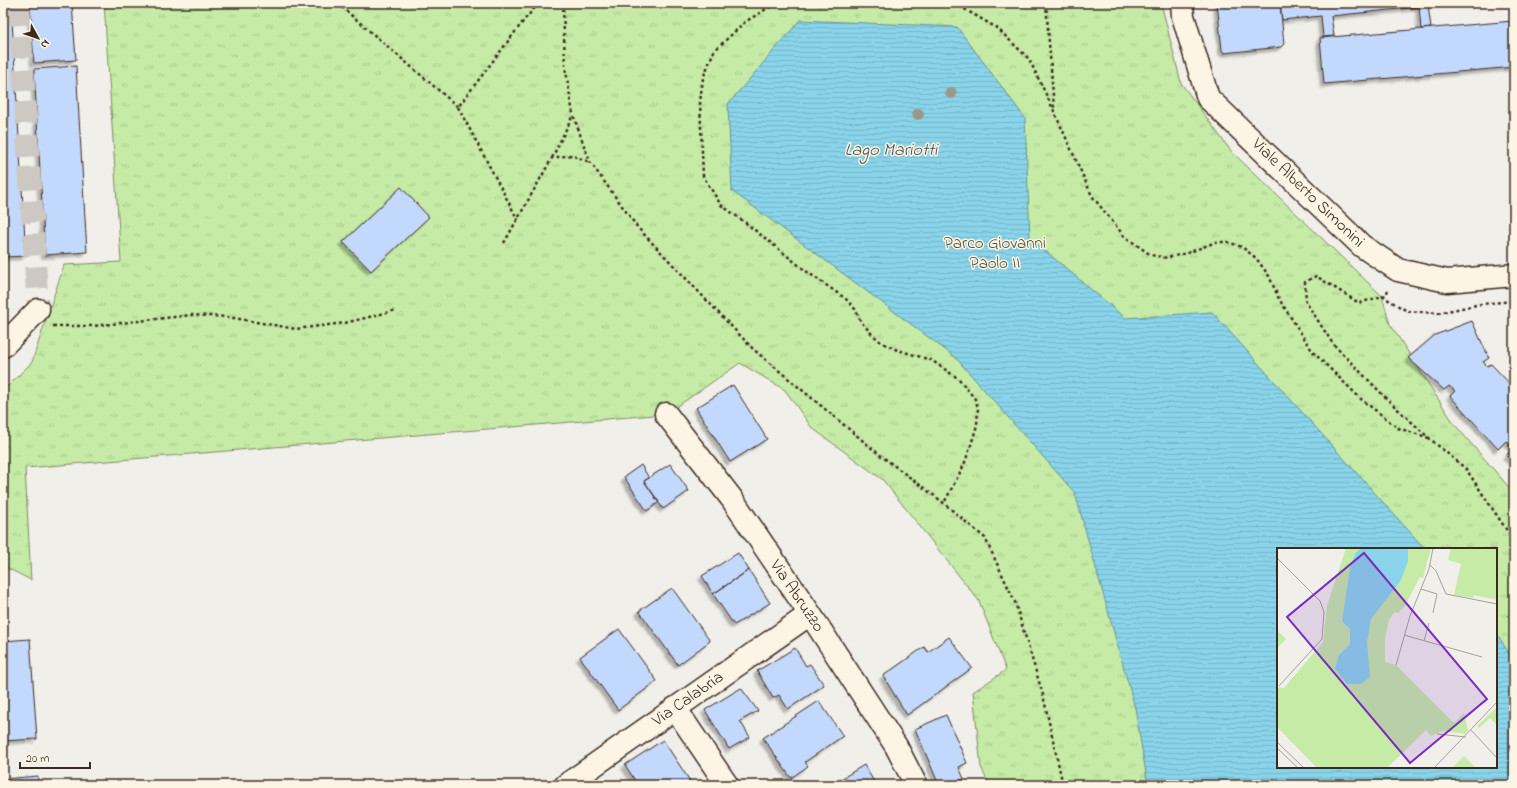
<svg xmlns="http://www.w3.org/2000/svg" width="1517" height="788" viewBox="0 0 1517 788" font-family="'Indie Flower',sans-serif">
	<defs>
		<pattern id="grass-tufts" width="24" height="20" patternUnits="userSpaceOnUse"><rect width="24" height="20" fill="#c5eba6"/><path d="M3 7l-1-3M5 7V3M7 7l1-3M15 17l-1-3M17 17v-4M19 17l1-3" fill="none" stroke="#aaca8e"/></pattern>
		<pattern id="water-rules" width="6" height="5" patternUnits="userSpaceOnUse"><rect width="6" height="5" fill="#89d4ea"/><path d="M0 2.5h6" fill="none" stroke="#77b6c8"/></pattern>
		<filter id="shadow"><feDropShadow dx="-3.5" dy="3.5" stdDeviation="1" flood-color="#0004"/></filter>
	</defs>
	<rect width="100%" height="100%" fill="#f1efea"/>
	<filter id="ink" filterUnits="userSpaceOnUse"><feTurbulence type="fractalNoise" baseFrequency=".025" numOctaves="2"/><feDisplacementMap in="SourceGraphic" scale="8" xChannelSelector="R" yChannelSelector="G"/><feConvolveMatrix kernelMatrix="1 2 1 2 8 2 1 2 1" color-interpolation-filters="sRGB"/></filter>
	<g filter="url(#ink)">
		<path fill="url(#grass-tufts)" stroke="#808a62" fill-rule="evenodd" d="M104 3H1161L1181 83 1231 151 1382 296 1390 324 1455 425 1514 493V785H989L981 767 973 692 1006 670 979 601 883 480 812 428 785 390 740 363 666 414 25 468 31 580 3 566V391L32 362 64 265 121 262ZM1278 549H1496V767H1278Z"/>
		<path fill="url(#water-rules)" stroke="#6a9098" d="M800 20 957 27 1025 118 1030 238 1125 318 1212 312 1425 549H1278V767H1496V632L1514 662V785H1148L1135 708 1075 493 955 357 732 191 728 104Z"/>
		<path fill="#c3d8fd" stroke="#3b2a1e" filter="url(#shadow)" d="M3 3H11L26 256 3 257Z
			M30 3H72L76 60 34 63Z
			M1217 3H1280L1284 44 1281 47 1224 53 1222 50Z
			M1280 3H1452L1428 5 1431 28 1421 29 1419 7 1331 16 1334 36 1323 37 1321 16 1282 20Z
			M1513 21 1514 67 1324 84 1320 38Z
			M76 66 87 252 45 255 34 69Z
			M401 187 429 217 371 271 343 242Z
			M1472 321 1489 358 1483 362 1487 366 1491 364 1514 388V462L1506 456 1513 448 1506 441 1498 449 1450 396 1455 391 1449 386 1444 390 1408 358 1435 335Z
			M733 385 767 439 730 462 696 408Z
			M670 464 689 491 663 509 644 481Z
			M641 465 649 478 644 481 659 502 647 511 624 477Z
			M738 553 749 570 713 594 702 576Z
			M749 570 770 603 734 625 713 594Z
			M672 588 710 641 678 665 639 611Z
			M619 629 657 681 618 710 580 657Z
			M949 637 972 668 907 715 883 676 924 647 928 652Z
			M30 639 37 739 3 741V641Z
			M795 648 806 666 810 664 824 685 788 709 779 695 773 698 757 671Z
			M741 688 758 711 740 721 750 737 729 749 705 710Z
			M819 701 843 736 805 762 808 766 791 778 763 738Z
			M946 715 967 763 959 767 964 779 948 785H939L915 729Z
			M663 740 690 781 685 785H638L625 765Z
			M864 765 876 785H831Z
			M38 776V785H3V779Z
			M604 780 608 785H597Z"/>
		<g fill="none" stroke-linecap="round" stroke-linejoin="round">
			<path stroke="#cdc8c1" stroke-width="22" stroke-dasharray="22 11" stroke-linecap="butt" d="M19 3 38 310"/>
			<defs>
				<path id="street" d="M1182 3 1183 16 1208 98 1362 246 1398 270 1447 281 1514 275
					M3 346 38 310
					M666 414 732 499 810 614 896 746 916 785
					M675 708 727 785
					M566 785 810 614"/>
			</defs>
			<use href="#street" stroke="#3b2a1e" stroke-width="25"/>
			<path stroke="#3b2a1e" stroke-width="2.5" stroke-dasharray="3 3" stroke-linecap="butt" d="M337 3 458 107 525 19 539 3
				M563 3 565 66 573 114 582 140 590 162 638 228 753 349 880 455 940 500 985 538 1015 602 1043 695 1063 785
				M776 3 745 22 714 51 703 78 700 102 703 176 721 205 746 223 806 271 846 299 855 309 861 322 872 334 882 343 895 349 931 360 959 379 975 399 978 408 977 425 971 445 964 465 944 503
				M954 3 997 28 1029 59 1054 111 1092 196 1124 236 1151 255 1167 258 1190 252 1216 242H1228L1242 247 1256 258 1269 276 1279 299 1313 352 1361 399 1398 428 1429 438
				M1046 3 1054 108
				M458 107 518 220
				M552 158 573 115
				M504 243 552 158 571 155 590 162
				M1388 290 1386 295 1359 303 1316 276 1305 282 1306 302 1333 344 1391 403 1429 438 1466 469 1514 541
				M1382 296 1407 311 1438 313 1481 304 1514 301
				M53 326H93L192 315 228 317 296 329 345 323 397 310"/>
			<use href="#street" stroke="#fcf5e5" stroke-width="22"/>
		</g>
		<g fill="#9c9889">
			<circle cx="951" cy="93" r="6"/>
			<circle cx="918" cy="114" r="6"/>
		</g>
	</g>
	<g text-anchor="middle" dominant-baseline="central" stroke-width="3" stroke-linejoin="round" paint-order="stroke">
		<g font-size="17" fill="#3b2a1e" stroke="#fcf5e5">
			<text transform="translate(1308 193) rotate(44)">Viale Alberto Simonini</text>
			<text transform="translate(797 596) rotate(56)">Via Abruzzo</text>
			<text transform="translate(688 699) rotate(-35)">Via Calabria</text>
		</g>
		<g font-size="17" fill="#575139" stroke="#fcf5e5">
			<text x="995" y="243">Parco Giovanni<tspan x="995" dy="20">Paolo II</tspan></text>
		</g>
		<g font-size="18" font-style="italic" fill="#4e5451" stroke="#fcf5e5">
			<text x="891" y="151">Lago Mariotti</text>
		</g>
	</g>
	<g transform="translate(1277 548)">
		<rect width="220" height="220" fill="#f1efea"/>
		<path d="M69 0H154L146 30 143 29 128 58 121 65 117 64 112 72 108 91V114L119 117 177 175 187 165 191 182 188 186 166 183 154 188 149 182 110 220H40L0 179V139L7 140 46 94 50 58ZM0 82 9 91 0 100ZM220 159V177L213 170 202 180 200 178ZM187 208 199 220H175Z" fill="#c5eba6"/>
		<path d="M174 0 220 1V52L197 47 196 50 177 47 184 16 171 12Z" fill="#c5eba6"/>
		<path d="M84 0H131V13L124 32 94 71 90 94 93 129 84 136H70L58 121 62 107 73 96V81L65 73 73 21 78 6Z" fill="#89d4ea"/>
		<path fill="none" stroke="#a8a098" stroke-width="1" d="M0 10 43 53 47 64 45 91 2 138M153 17 159 23 169 46 220 56M144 41 160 46 156 65M127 87 205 109M147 93 152 75M119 117 133 68 152 21 156 0M194 182 220 210M160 186 189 189M0 194 27 220M0 200 21 220M157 220 220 154"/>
		<path fill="#7b2cbf" fill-opacity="0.15" stroke="#7b2cbf" stroke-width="2" d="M87 5 210 151 133 215 10 69Z"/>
		<rect width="220" height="220" fill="none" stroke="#3b2a1e" stroke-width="2"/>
	</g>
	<rect width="1517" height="788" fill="none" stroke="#fcf5e5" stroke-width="16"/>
	<rect x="8" y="8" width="1501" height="772" fill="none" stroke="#3b2a1e" stroke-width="1.5" filter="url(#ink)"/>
	<g transform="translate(38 38) rotate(130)" stroke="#fcf5e5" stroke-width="3" paint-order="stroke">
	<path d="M0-3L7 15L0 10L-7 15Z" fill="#3b2a1e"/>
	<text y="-6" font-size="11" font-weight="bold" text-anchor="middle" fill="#3b2a1e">N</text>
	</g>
	<path d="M20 762v6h70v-6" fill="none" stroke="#3b2a1e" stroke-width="2"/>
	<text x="26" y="762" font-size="12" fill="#3b2a1e" stroke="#fcf5e5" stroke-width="3" paint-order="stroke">20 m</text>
</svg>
